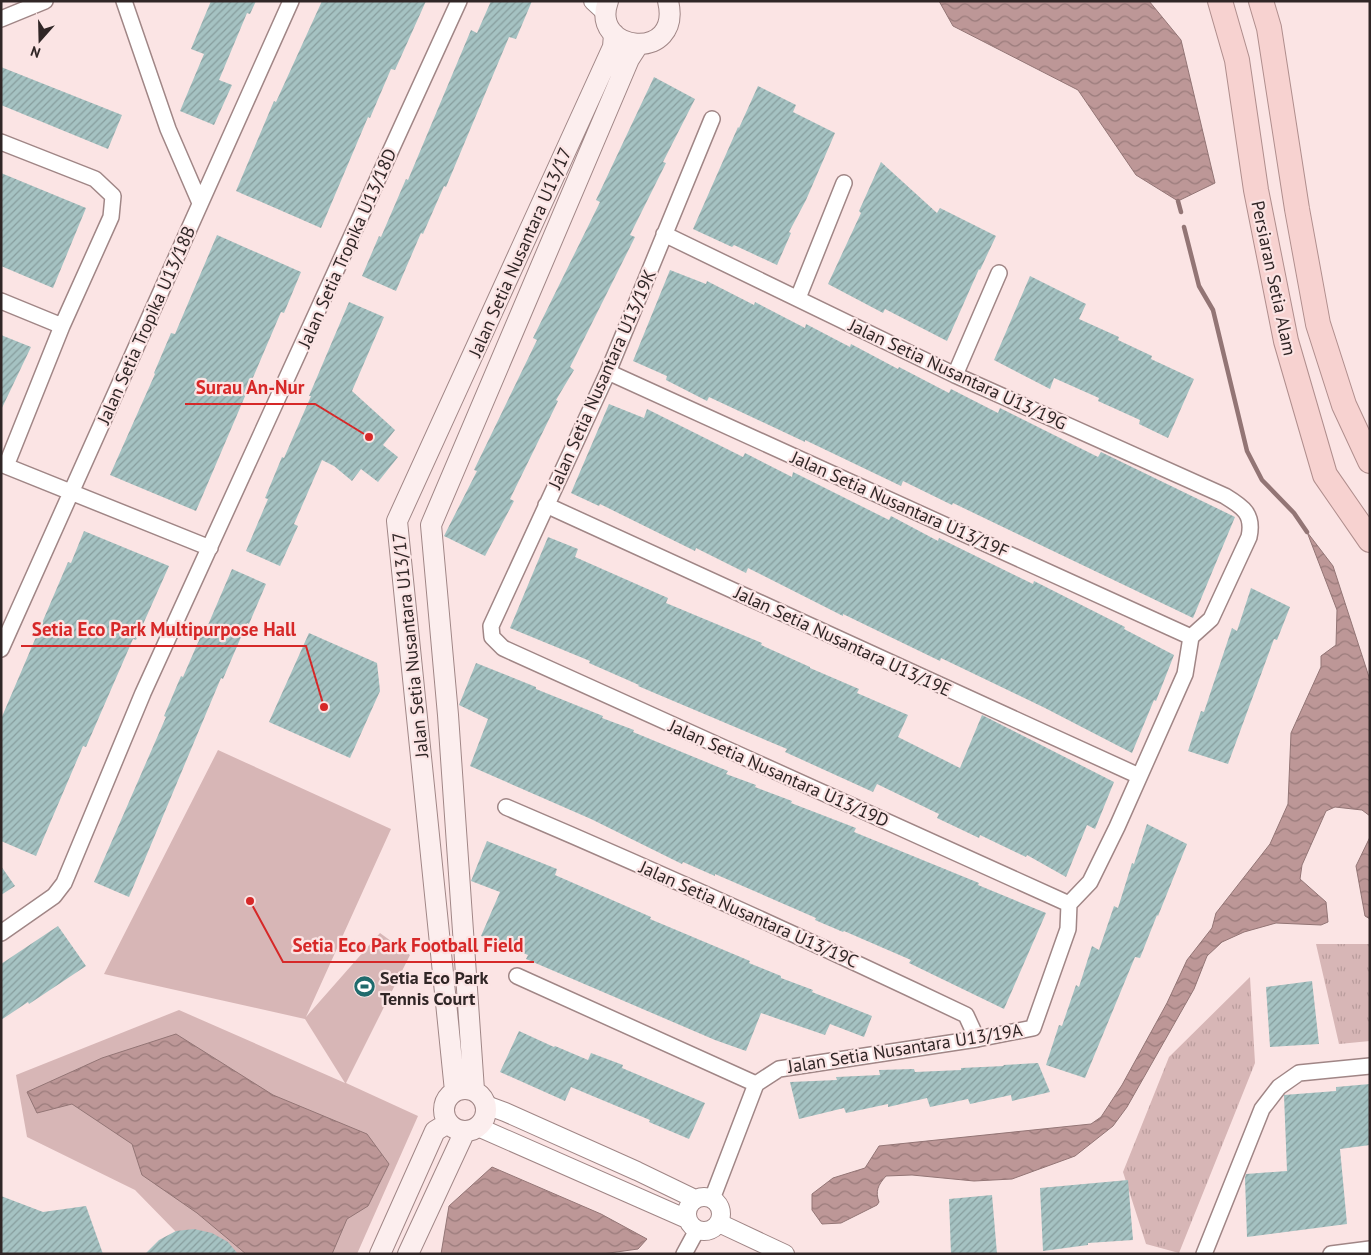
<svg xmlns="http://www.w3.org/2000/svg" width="1371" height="1255" viewBox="0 0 1371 1255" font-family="'PT Sans',sans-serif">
	<defs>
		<pattern id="grass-tufts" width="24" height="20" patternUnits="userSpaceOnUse" patternTransform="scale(1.25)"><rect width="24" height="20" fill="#d7b6b6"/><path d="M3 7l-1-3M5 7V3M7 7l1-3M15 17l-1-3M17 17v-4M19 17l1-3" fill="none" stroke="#b99c9c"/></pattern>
		<pattern id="water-waves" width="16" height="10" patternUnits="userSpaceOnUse" patternTransform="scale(1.25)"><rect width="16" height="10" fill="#bd9797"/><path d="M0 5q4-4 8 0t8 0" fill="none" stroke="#9a7b7b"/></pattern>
		<pattern id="building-hatch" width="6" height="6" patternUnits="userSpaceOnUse" patternTransform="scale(1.25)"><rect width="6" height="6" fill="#a5c2c2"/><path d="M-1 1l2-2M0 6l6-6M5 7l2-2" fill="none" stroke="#879d9d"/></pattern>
	</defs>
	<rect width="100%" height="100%" fill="#fbe4e4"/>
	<path fill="url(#grass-tufts)" d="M1316 944H1370V1041L1339 1044Z
		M1250 977 1255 1063 1179 1253 1146 1244 1123 1172 1169 1057Z"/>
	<path fill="#d7b6b6" d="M218 750 391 829 306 1017 380 933 410 955 346 1083 418 1116 357 1254H228L178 1234 135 1190 27 1137 16 1075 179 1010 345 1083 305 1019 104 974Z"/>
	<path fill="url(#water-waves)" stroke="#937575" d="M939 1H1149L1181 40 1215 183 1178 201 1136 175 1078 90 953 26Z
		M1307 532 1333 566 1370 680V816L1362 810 1335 807 1326 811 1302 865 1300 879 1326 902 1328 922 1321 925 1276 923 1244 932 1222 942 1207 956 1194 989 1127 1107 1113 1126 1075 1156 1012 1179 974 1181 912 1175 886 1176C878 1185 875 1191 879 1202L877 1205 841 1223 822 1224 812 1210V1194L833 1178 865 1168 879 1146 1091 1124 1101 1117 1122 1085 1167 1003 1187 960 1212 928 1216 913 1270 844 1288 804 1291 733 1321 667V656L1336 645 1337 610Z
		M1370 837V919L1365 916 1356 866Z
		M176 1034 273 1095 367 1134 389 1164 368 1206 347 1219 332 1254H246L197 1213 142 1175 132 1144 72 1104 37 1113 27 1092 102 1058Z
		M492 1167 601 1214 647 1239 638 1249 602 1254H441L449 1206Z"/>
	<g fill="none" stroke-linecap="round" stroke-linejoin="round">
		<path stroke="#937575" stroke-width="4.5" d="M1178 201 1181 212
			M1184 227 1199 286 1213 310 1247 451 1262 480 1294 513 1307 532"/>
	</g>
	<path fill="url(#building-hatch)" d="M211 1H256L250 14 247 13 219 80 232 85 214 125 180 111 204 54 191 49Z
		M322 1H426L395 70 391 69 370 118 368 117 321 228 236 191 274 101 276 102Z
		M491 1H532L516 39 509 37 446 187 444 186 423 234 421 233 396 291 362 276 379 236 381 237 406 179 408 180 471 30 477 33Z
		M1 67 122 115 108 149 1 105Z
		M654 77 695 99 663 162 666 163 630 235 635 237 570 367 574 370 556 400 558 401 510 499 514 501 485 556 444 536 477 471 474 470 537 340 533 338 600 202 596 200Z
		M758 86 796 105 793 112 835 133 806 200 789 232 791 233 777 265 734 245 732 247 693 229 738 127 739 128Z
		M881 162 937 213 940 208 996 236 980 270 979 269 947 341 885 309 883 313 828 284 861 213 859 211Z
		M1 173 86 208 53 288 1 266Z
		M217 235 301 272 284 313 281 312 196 511 110 475 155 374 154 373 171 333 175 334Z
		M670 270 706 284 707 281 754 305 755 302 805 328 806 324 850 347 851 344 898 369 899 367 949 393 951 389 998 413 1000 408 1098 457 1101 452 1235 517 1193 618 953 503 952 505 903 481 901 486 805 440V442L709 397 707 401 666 380 667 376 633 361Z
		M1030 276 1086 304 1079 319 1119 337 1118 340 1152 356 1151 359 1194 379 1168 438 1139 424 1140 420 1098 401 1099 398 1054 378 1050 389 994 360Z
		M349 302 384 317 352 391 395 430 383 445 398 457 378 482 361 469 352 481 334 466 322 460 294 524 298 526 280 566 246 551 268 499 265 498 282 457 284 458 311 396H309Z
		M1 335 31 347 1 410Z
		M609 404 644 418 647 409 743 457 745 453 792 477 793 472 889 520 891 516 938 541 939 538 1033 584 1034 581 1125 627 1124 629 1174 655 1156 701 1154 700 1132 753 1045 708 941 658 940 661 843 614V616L748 568 746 573 696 548 695 551 600 504 599 506 571 493Z
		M84 531 169 566 136 640 133 639 86 747 83 746 36 856 1 841V719L68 562 71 563Z
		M548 537 578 549 575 557 668 598 666 603 762 643 761 645 810 667V668L859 689 857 693 908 715 898 737 960 768 982 715 1114 782 1095 829 1087 825 1066 877 1027 855 1026 857 980 835 979 838 937 818 939 814 877 784 873 792 785 752 787 749 638 686 639 685 589 663 590 661 510 628Z
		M232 569 266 584 249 624 247 623 223 679 221 678 129 897 94 882 166 717 164 716 181 676 183 677 206 624 208 625Z
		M1251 588 1290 607 1277 640 1274 639 1228 764 1188 751 1201 711 1204 712 1232 628 1237 631Z
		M309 633 377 663 380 691 350 758 269 722Z
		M476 663 536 687V689L603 716 602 718 634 730 633 732 728 771 726 774 756 785 755 787 792 801 791 803 856 828 854 832 979 883 978 885 1046 913 1004 1009 909 963 911 960 844 931 843 932 815 920 816 918 715 874V876L683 862 682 864 591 819 470 766 488 719 459 705Z
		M1147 824 1187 844 1158 916 1157 915 1140 958 1135 957 1085 1078 1046 1065 1059 1025 1062 1026 1076 985 1079 987 1092 946 1099 950 1114 906 1118 908 1132 863 1134 864Z
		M487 841 557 869 555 875 651 917 650 919 750 961 749 963 781 976V978L813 990 812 992 872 1016 864 1037 830 1024 825 1035 761 1013 746 1051 715 1040 526 959 528 955 481 936 500 892 471 881Z
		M1 866 15 886 1 895Z
		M58 926 86 966 29 1004 28 1002 1 1020V964Z
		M1312 981 1319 1044 1270 1047 1266 987Z
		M519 1031 554 1047 555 1046 588 1060 591 1053 623 1065 622 1068 705 1103 689 1139 649 1122 650 1120 571 1087 565 1101 500 1072Z
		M1038 1063 1050 1092 1012 1101 1011 1095 970 1104 968 1099 930 1107 927 1098 888 1107V1104L846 1113 844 1108 799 1119 790 1082 837 1080 836 1077 880 1075 879 1070 914 1069 915 1072 961 1070V1068L1004 1066 1003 1065Z
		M1370 1084V1145L1340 1149 1347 1224 1247 1237 1245 1178 1246 1174 1287 1171 1284 1095 1336 1091V1087Z
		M1128 1180 1133 1240 1088 1243V1245L1043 1251 1040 1188Z
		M992 1195 997 1254H951L949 1199Z
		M1 1196 43 1212 86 1206 103 1254H1Z
		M194 1229 212 1233 228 1242 238 1254H145L159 1240 176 1231Z"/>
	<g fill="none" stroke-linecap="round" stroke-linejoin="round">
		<defs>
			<path id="minor" d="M124 1 168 129 200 203
				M1 19 45 1
				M712 119 608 372 491 626 492 637 503 648 1069 904
				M1 142 95 179 113 196 111 217 62 326 6 466
				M664 234 955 375 1225 496C1243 507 1254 514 1249 537L1211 619 1191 637 1185 674 1117 827 1090 882 1069 904 1068 929 1033 1028 977 1039 779 1069 756 1084 712 1199
				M798 298 844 183
				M1 301 62 326
				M608 372 1191 637
				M955 375 999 273
				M1 464 210 548
				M546 505 1139 776
				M1 649 291 1
				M506 807C661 873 815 943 966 1015L977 1039
				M1 933 54 896 64 883 143 693 459 1
				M517 976 756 1084
				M684 1254 697 1230
				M1204 1254 1262 1109 1279 1087 1299 1073 1370 1066
				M1331 1254 1370 1249"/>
			<path id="tertiary" d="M593 1 606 13
				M486 1105 505 1112 637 1171 695 1199
				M478 1127 687 1219
				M687 1214a17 17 0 1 1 34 0a17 17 0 1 1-34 0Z
				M719 1223 785 1254"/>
			<path id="secondary" d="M608 1C589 53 683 63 668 1
				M444 1110a21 21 0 1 1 42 0a21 21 0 1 1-42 0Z
				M474 1090 448 715 431 525 629 59 638 45
				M455 1091 397 521 613 47 614 34
				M380 1254 435 1131 448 1123
				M408 1254 465 1131"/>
			<path id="trunk" d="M1220 1 1237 60 1256 190 1286 341 1325 475 1370 540
				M1261 1 1269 28 1297 209 1318 324 1344 405 1370 461"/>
		</defs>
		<use href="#minor" stroke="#a08686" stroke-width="18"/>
		<use href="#tertiary" stroke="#a08686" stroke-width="20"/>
		<use href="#secondary" stroke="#a08686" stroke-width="22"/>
		<use href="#trunk" stroke="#b08e8d" stroke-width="26"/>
		<use href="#minor" stroke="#fff" stroke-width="15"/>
		<use href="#tertiary" stroke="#fff" stroke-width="18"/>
		<use href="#secondary" stroke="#fceeee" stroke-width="20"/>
		<use href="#trunk" stroke="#f7d2d0" stroke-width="24"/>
	</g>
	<defs>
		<symbol id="stadium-disc" viewBox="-11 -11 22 22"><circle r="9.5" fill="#1f6b6d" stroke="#fbe4e4"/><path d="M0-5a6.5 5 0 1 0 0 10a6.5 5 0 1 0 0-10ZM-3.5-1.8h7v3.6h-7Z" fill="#fff"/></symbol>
	</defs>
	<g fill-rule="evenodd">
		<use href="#stadium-disc" x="352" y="974" width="25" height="25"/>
	</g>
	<g text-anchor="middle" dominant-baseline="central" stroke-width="4.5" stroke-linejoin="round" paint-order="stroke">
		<g font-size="18" fill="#302626" stroke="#fbe4e4">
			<text transform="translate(347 248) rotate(-66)">Jalan Setia Tropika U13/18D</text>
			<text transform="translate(520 252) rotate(-66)">Jalan Setia Nusantara U13/17</text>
			<text transform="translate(1274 278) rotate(78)">Persiaran Setia Alam</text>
			<text transform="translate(146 325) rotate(-66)">Jalan Setia Tropika U13/18B</text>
			<text transform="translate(958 374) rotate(25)">Jalan Setia Nusantara U13/19G</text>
			<text transform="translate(602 379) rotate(-66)">Jalan Setia Nusantara U13/19K</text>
			<text transform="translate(900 504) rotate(24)">Jalan Setia Nusantara U13/19F</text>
			<text transform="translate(843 641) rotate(25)">Jalan Setia Nusantara U13/19E</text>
			<text transform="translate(410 645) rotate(-96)">Jalan Setia Nusantara U13/17</text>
			<text transform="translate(779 773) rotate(24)">Jalan Setia Nusantara U13/19D</text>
			<text transform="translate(749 914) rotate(24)">Jalan Setia Nusantara U13/19C</text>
			<text transform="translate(905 1048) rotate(-9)">Jalan Setia Nusantara U13/19A</text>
		</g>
		<g font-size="18" font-weight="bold" fill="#302626" stroke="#fbe4e4" text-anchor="start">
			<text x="380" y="977">Setia Eco Park<tspan x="380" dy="21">Tennis Court</tspan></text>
		</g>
	</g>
	<path fill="none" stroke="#d62828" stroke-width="2" d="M369 437L315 404H185M324 707L306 646H21M250 901L283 962H534"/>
	<g fill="#d62828" stroke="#fbe4e4" stroke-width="2">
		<circle cx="369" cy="437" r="5"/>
		<circle cx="324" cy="707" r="5"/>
		<circle cx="250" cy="901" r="5"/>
	</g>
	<g font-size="19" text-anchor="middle" font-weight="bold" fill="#d62828" stroke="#fbe4e4" stroke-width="4.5" stroke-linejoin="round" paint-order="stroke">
		<text x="250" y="394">Surau An-Nur</text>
		<text x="164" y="636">Setia Eco Park Multipurpose Hall</text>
		<text x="408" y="952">Setia Eco Park Football Field</text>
	</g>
	<rect width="1371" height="1255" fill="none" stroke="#302626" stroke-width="5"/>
	<g transform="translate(40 40) rotate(200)" stroke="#fbe4e4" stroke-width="4" paint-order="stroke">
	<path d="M0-4L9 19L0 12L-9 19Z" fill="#302626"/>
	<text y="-8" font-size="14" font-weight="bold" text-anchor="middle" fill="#302626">N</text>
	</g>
</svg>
